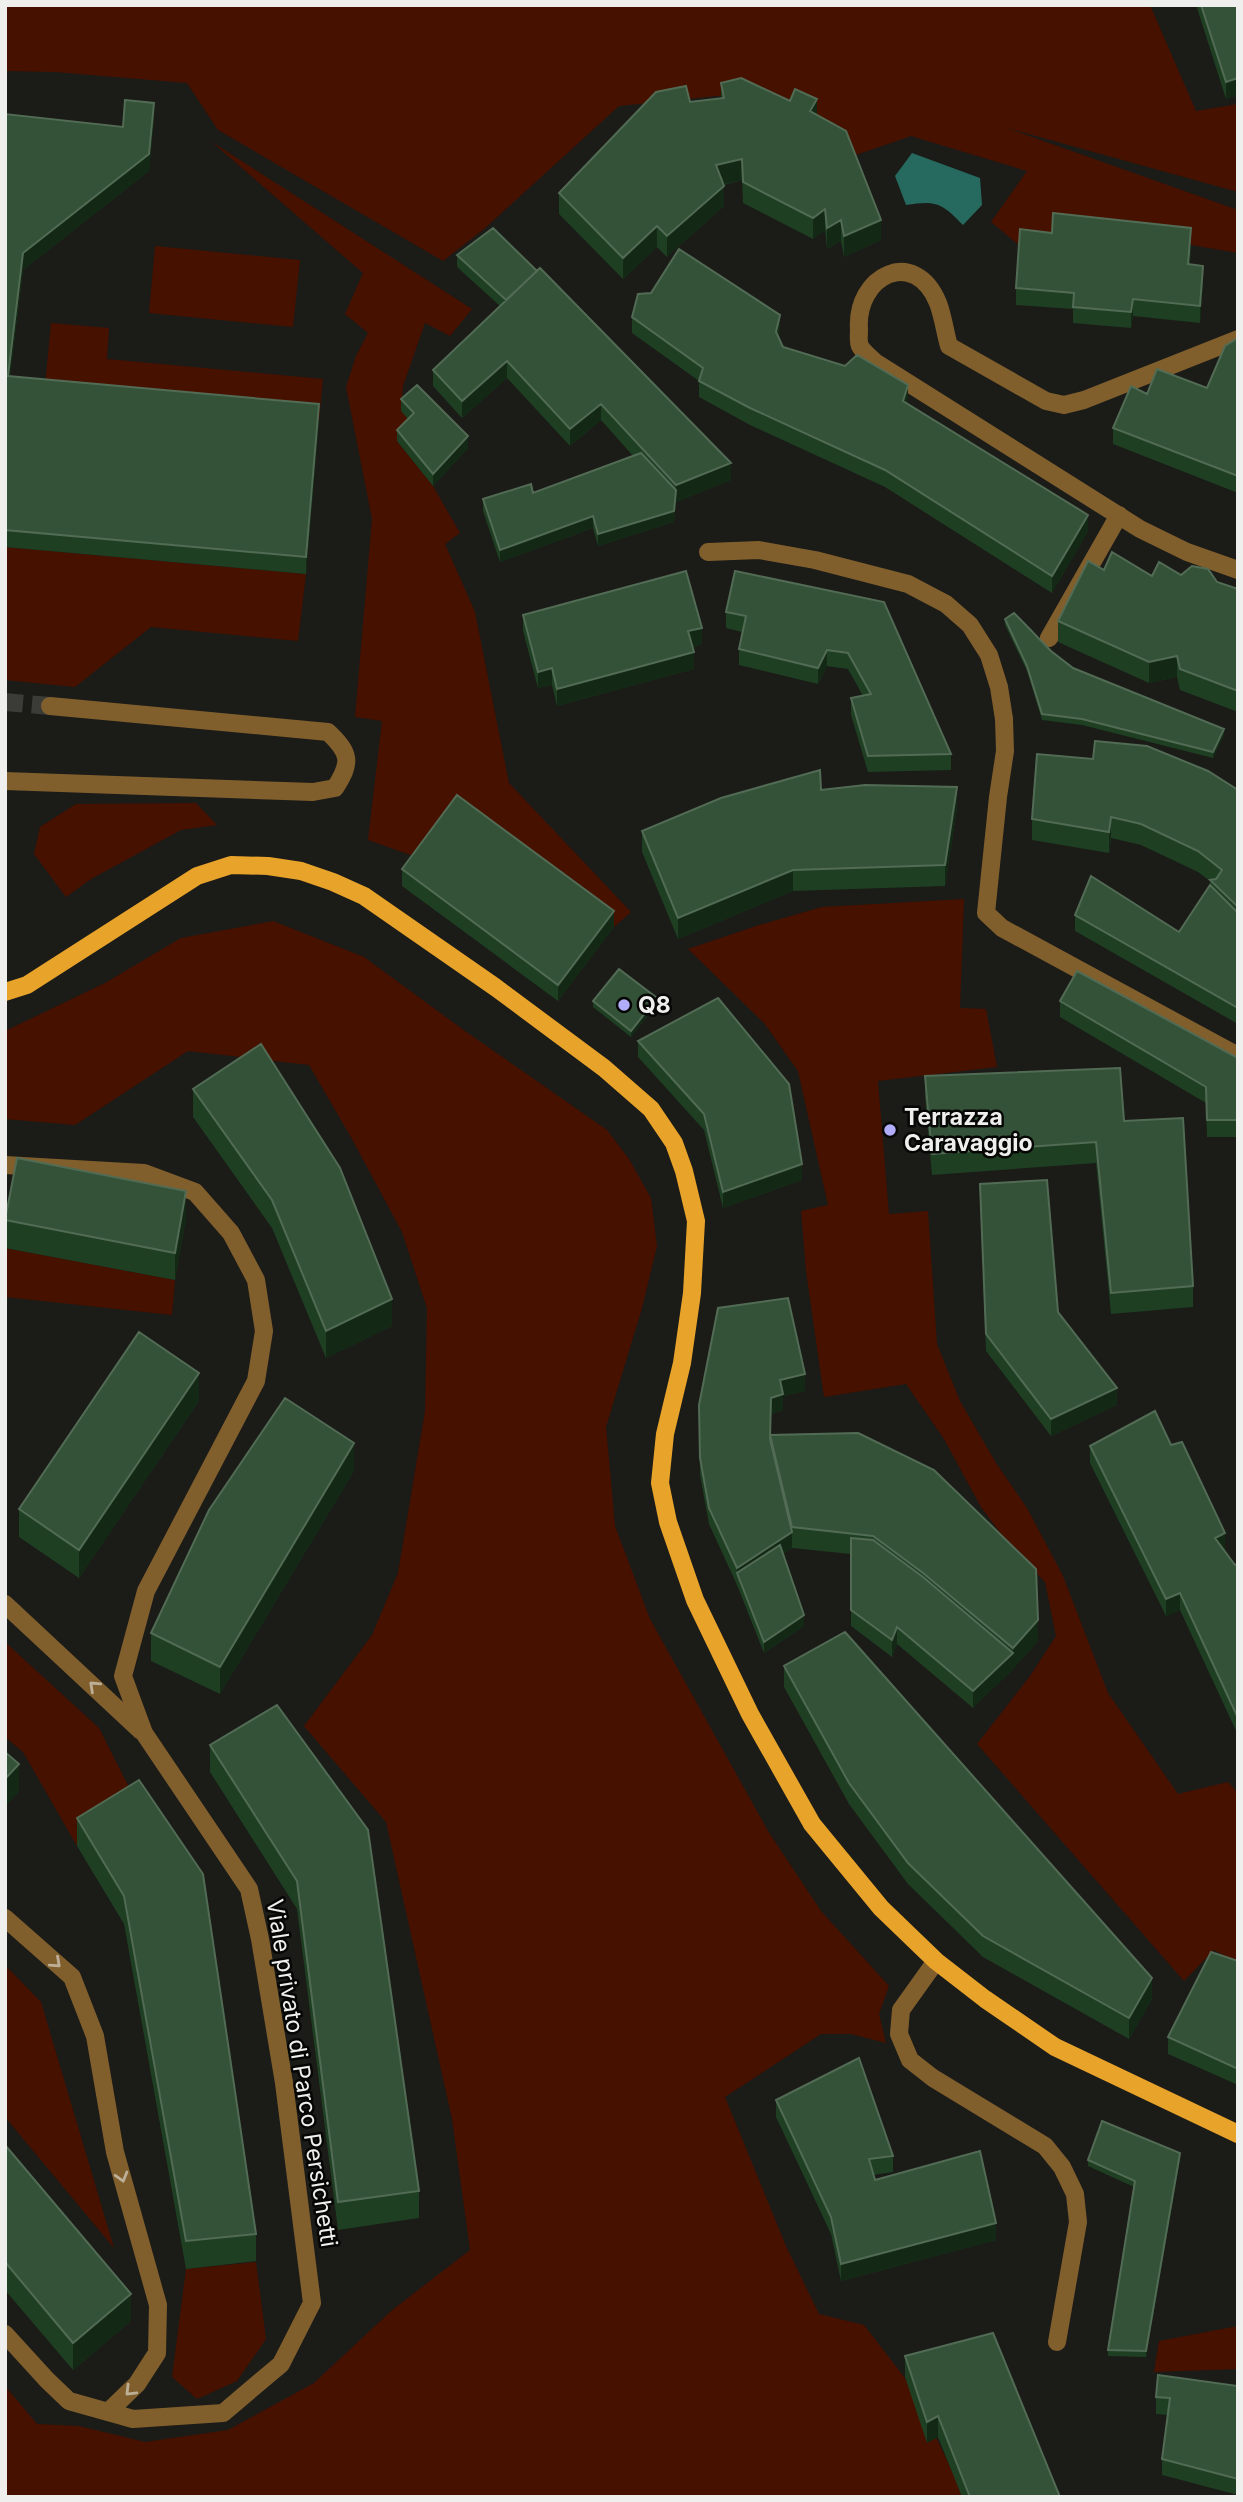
<svg xmlns="http://www.w3.org/2000/svg" width="1243" height="2502" viewBox="0 0 1243 2502" font-family="Inter,sans-serif">
	<rect width="100%" height="100%" fill="#1b1b18"/>
	<path fill="#471100" d="M5 5H1150L1196 111 1238 104V192L1007 128 1238 210V253L1191 245 1052 249 1020 246 991 222 1027 171 911 136 853 156 726 95 619 106 484 229 443 261 218 130 187 83 55 72 5 71Z
		M212 142 472 309 450 336 425 323 403 386 401 411 414 425 397 441 433 486 460 533 445 544 475 612 509 783 631 912 614 927 368 840 382 721 355 717 372 519 346 387 356 356 368 333 345 314 363 273Z
		M155 246 300 260 293 327 149 313Z
		M51 323 109 328 107 359 323 379 319 421 44 397Z
		M5 547 306 574 298 641 151 627 75 687 5 680Z
		M196 803 217 825 181 830 91 879 66 897 34 854 40 827 76 804Z
		M964 899 960 1008 986 1009 997 1067 878 1081 889 1214 928 1211 937 1344 960 1401 996 1463 1027 1508 1063 1576 1108 1693 1178 1794 1228 1782 1238 1793V1963L1214 1950 1184 1981 977 1744 1030 1676 1056 1636 1045 1582 1010 1546 981 1507 944 1439 906 1384 824 1397 806 1271 801 1211 828 1205 798 1071 764 1023 688 949 759 925 822 907Z
		M273 921 364 957 465 1031 607 1130 629 1159 651 1198 657 1246 642 1308 606 1427 615 1526 650 1619 768 1831 821 1911 889 1986 879 2014 886 2043 851 2034H821L725 2097 786 2246 819 2314 864 2325 911 2386 965 2497H5V2386L37 2424 79 2426 145 2442 228 2430 314 2383 391 2311 470 2250 452 2119 386 1822 304 1726 372 1635 398 1573 425 1411 427 1308 402 1232 352 1139 309 1065 188 1051 75 1125 5 1119V1031L105 983 181 938Z
		M5 1248 175 1280 172 1315 5 1297Z
		M5 1642 99 1728 139 1807 77 1846 23 1752 5 1737Z
		M5 1965 41 2002 114 2248 5 2117Z
		M256 2262 266 2339 237 2381 197 2399 172 2377 186 2269Z
		M1238 2326V2369L1154 2372 1159 2341Z"/>
	<path fill="#26695e" d="M912 153 980 178 982 205 963 225C942 203 936 200 906 205L895 176Z"/>
	<g fill="none" stroke-linecap="round" stroke-linejoin="round">
		<path stroke="#3b3b38" stroke-width="18" stroke-dasharray="18 9" stroke-linecap="butt" d="M5 702 50 706"/>
		<path stroke="#805f2d" stroke-width="18" d="M1238 339 1084 400 1064 405 1046 401 949 346C945 332 943 316 938 303 915 246 855 275 859 330 859 334 858 342 860 346 863 352 871 358 875 362L1140 529 1187 552 1238 570
			M708 552 759 550 815 560 908 584 946 604 970 625 989 655 999 687 1004 719 1005 751 998 797 986 913 1002 928 1238 1056
			M1049 638 1119 515
			M5 781 313 792 335 788C352 762 350 753 328 732L50 706
			M5 1165 144 1173 195 1192 231 1233 256 1280 264 1331 256 1381 146 1591 123 1676 144 1733 249 1889 260 1939 284 2083 312 2303 281 2364 223 2413 133 2419 69 2401 47 2380 5 2334
			M5 1604 141 1731
			M5 1918 72 1977 95 2036 115 2152 158 2305 157 2353 137 2384 108 2412
			M936 1961 901 2010 899 2034 910 2060 933 2078 1045 2146 1062 2167 1075 2194 1078 2222 1057 2342"/>
		<path stroke="#e8a32a" stroke-width="18" d="M5 992 27 985 197 876 231 865 268 866 301 871 333 882 364 896 495 987 604 1068 651 1109 674 1143 684 1171 696 1221 692 1293 682 1363 665 1434 660 1483 668 1522 695 1600 750 1714 812 1824 881 1908 936 1961 985 1999 1055 2047 1238 2134"/>
	</g>
	<path fill="#1e3f22" d="M1197 5H1238V95L1226 99 1197 8Z
		M721 83 817 115 881 240 844 257 841 241 827 249 825 230 813 239 743 203 742 180 724 185V206L667 257 657 247 623 279 559 214V193L690 102 721 98Z
		M5 114 123 127 154 119 149 171 23 270 10 376 319 421 306 574 5 547Z
		M1052 233 1191 245 1190 264 1203 282 1200 323 1133 316 1131 328 1073 323V309L1016 305V288Z
		M457 255 731 480 676 502 674 522 598 546 593 528 500 562 483 511V499L533 493 633 456 601 420 570 446 507 378 462 418 433 386V370L500 306 457 267Z
		M632 317 780 331 778 338 783 347 908 402 907 404 1088 531 1052 593 885 487 750 425 699 397V381L632 333Z
		M1238 338V493L1113 444V428L1147 394 1207 388Z
		M401 399 468 448 433 486 397 441V430L408 419 401 411Z
		M1104 570 1152 576 1181 575 1217 582 1238 589V712L1180 690 1177 677 1149 683 1058 642V621Z
		M884 602 951 754V770L868 772 851 715V698L863 696 848 669 827 666 818 684 739 665V649L742 632 726 628V612Z
		M523 615 702 644 693 647 694 669 557 706 552 685 538 688 523 631Z
		M1005 619 1073 668 1224 735 1213 758 1082 725 1042 720 1027 671 1005 625Z
		M821 790 957 808 945 886 793 891 678 939 642 852V831Z
		M1238 790V1024L1075 931V915L1179 932 1210 885V881L1198 872 1141 845 1111 838 1109 853 1032 840V819Z
		M402 869 614 927 558 1001 402 886Z
		M593 1001 657 1004 631 1037 593 1007Z
		M1060 1001 1238 1058V1137H1207L1206 1103 1060 1017Z
		M638 1041 802 1180 723 1208 704 1130 638 1057Z
		M925 1076 1124 1121 1193 1286V1307L1111 1314 1096 1163 932 1175 925 1097Z
		M193 1089 392 1326 326 1358 272 1228 193 1117Z
		M980 1184 1058 1312 1117 1405 1051 1436 986 1351Z
		M5 1217 186 1219 175 1280 5 1248Z
		M805 1391 783 1396V1410L771 1414 770 1435 1038 1641 1013 1669 973 1708 897 1644 892 1657 851 1626V1554L792 1548 783 1554 804 1626 764 1653 737 1585 709 1524 700 1475 699 1405Z
		M199 1401 79 1578 19 1537V1509Z
		M1171 1445 1224 1550 1235 1565 1238 1563V1735L1180 1610 1166 1616 1090 1463V1446Z
		M354 1471 220 1694 151 1661V1633Z
		M784 1666 1152 1999 1129 2039 983 1957 908 1884 849 1804 784 1687Z
		M277 1705 419 2191V2218L338 2230 297 1909 210 1772V1745Z
		M139 1780 256 2234V2261L186 2269 124 1924 77 1846V1818Z
		M1238 1961V2085L1168 2054V2037Z
		M776 2100 893 2156V2172L873 2175 875 2180 996 2240 841 2281 831 2234 776 2117Z
		M5 2145 131 2321 73 2370 5 2290Z
		M1180 2159 1146 2357 1108 2356V2350L1134 2187 1088 2166V2160Z
		M905 2356 1060 2497H962L938 2437 927 2443 905 2377Z
		M1238 2386V2495L1162 2475V2459L1168 2415 1156 2414V2397Z"/>
	<path fill="#132915" d="M1238 78V95L1226 99V82Z
		M817 99V119L810 111Z
		M154 103V119L149 171 23 270 8 393V376L23 253Z
		M742 159V180L716 186V165Z
		M724 186V206L667 257V236Z
		M825 209V230L813 239V218Z
		M841 220V241L827 249V228Z
		M881 220V240L844 257V236Z
		M657 226V247L623 279V258Z
		M1191 228V245L1188 281V264Z
		M1203 266V282L1200 323V306Z
		M1133 299V316L1131 328V312Z
		M780 315V331L776 349V332Z
		M507 361V378L462 418V401Z
		M908 385V402L903 418V401Z
		M319 404V421L306 574V557Z
		M601 404V420L570 446V429Z
		M468 436V448L433 486V474Z
		M731 463V480L676 502 674 522 598 546V534L676 490V485Z
		M1088 515V531L1052 593V576Z
		M593 516V528L500 562V550Z
		M702 628V644L688 648V631Z
		M827 650V666L818 684V668Z
		M694 652V669L557 706V689Z
		M1177 656V677L1149 683V662Z
		M552 668V685L538 688V672Z
		M1224 729V735L1213 758V752Z
		M957 787V808L945 886V865Z
		M1111 817V838L1109 853V832Z
		M793 870V891L678 939V918Z
		M614 911V927L558 1001V985Z
		M657 998V1004L631 1037V1031Z
		M802 1164V1180L723 1208V1192Z
		M186 1191V1219L175 1280V1253Z
		M392 1299V1326L326 1358V1331Z
		M199 1373V1401L79 1578V1550Z
		M805 1374V1391L783 1396V1410L771 1414V1398L780 1380Z
		M1117 1388V1405L1051 1436V1419Z
		M354 1443V1471L220 1694V1667Z
		M792 1532V1548L741 1582 737 1573V1568Z
		M1225 1533V1550L1215 1554V1538Z
		M1180 1593V1610L1166 1616V1599Z
		M804 1615V1626L764 1653V1642Z
		M1038 1620V1641L1013 1669V1648Z
		M897 1627V1644L892 1657V1640Z
		M1013 1653V1669L973 1708V1691Z
		M19 1764V1792L5 1807V1779Z
		M1152 1978V1999L1129 2039V2018Z
		M1180 2153V2159L1146 2357V2351Z
		M996 2223V2240L841 2281V2264Z
		M131 2294V2321L73 2370V2343Z
		M938 2416V2437L927 2443V2422Z"/>
	<path fill="#345238" stroke="#526b54" stroke-width="2" d="M1201 5H1238V78L1226 82Z
		M741 78 790 101 795 89 817 99 810 111 846 131 881 220 844 236 841 220 827 228 825 209 813 218 743 182 742 159 716 165 724 186 667 236 657 226 623 258 559 193 656 92 686 86 690 102 724 98 721 83Z
		M125 100 154 103 149 154 23 253 8 376 319 404 306 557 5 530V114L123 127Z
		M1053 213 1191 228 1188 264 1203 266 1200 306 1133 299 1131 312 1073 307 1074 293 1016 288 1020 229 1052 233Z
		M493 228 537 271 506 300 457 255Z
		M679 249 780 315 776 332 783 347 845 366 857 355 908 385 903 401 1088 515 1052 576 885 470 750 408 699 381 703 368 632 317 638 294 651 293Z
		M540 268 731 463 676 485 601 404 570 429 507 361 462 401 433 370Z
		M1238 338V476L1113 428 1131 386 1147 394 1157 369 1207 388 1225 346Z
		M417 385 468 436 433 474 397 430 414 413 401 399Z
		M641 453 676 490 674 511 598 534 593 516 500 550 483 499 531 484 533 493Z
		M1112 552 1152 576 1159 562 1181 575 1192 566 1208 569 1217 582 1238 589V691L1180 669 1177 656 1149 662 1058 621 1088 561 1104 570Z
		M686 571 702 628 688 631 694 652 557 689 552 668 538 672 523 615Z
		M735 571 884 602 951 754 868 756 851 698 871 694 848 653 827 650 818 668 739 649 746 616 726 612Z
		M1014 613 1051 651 1073 668 1224 729 1213 752 1082 719 1042 714 1027 666 1005 619Z
		M1095 741 1147 746 1208 771 1238 790V907L1210 880 1216 879 1222 870 1198 851 1141 824 1111 817 1109 832 1032 819 1037 754 1093 759Z
		M820 770 821 790 865 785 957 787 945 865 793 870 678 918 642 831 721 798Z
		M457 795 614 911 558 985 402 869Z
		M1091 876 1179 932 1210 885 1238 913V1008L1075 915Z
		M619 969 657 998 631 1031 593 1001Z
		M1077 971 1238 1058V1120H1207L1206 1087 1060 1001Z
		M718 998 789 1084 802 1164 723 1192 704 1114 638 1041Z
		M261 1044 340 1168 392 1299 326 1331 272 1200 193 1089Z
		M1120 1068 1124 1121 1183 1118 1193 1286 1111 1293 1096 1142 932 1154 925 1076Z
		M17 1158 186 1191 175 1253 5 1220Z
		M1047 1180 1058 1312 1117 1388 1051 1419 986 1334 980 1184Z
		M788 1298 805 1374 780 1380 783 1394 771 1398 770 1439 792 1532 737 1568 709 1508 700 1458 699 1405 718 1308Z
		M139 1332 199 1373 79 1550 19 1509Z
		M285 1398 354 1443 220 1667 151 1633 209 1510Z
		M1155 1411 1171 1445 1182 1442 1225 1533 1215 1538 1235 1565 1238 1563V1718L1180 1593 1166 1599 1090 1446Z
		M858 1433 934 1470 1036 1569 1038 1620 1013 1648 923 1573 873 1536 792 1527 770 1435Z
		M851 1538 873 1540 923 1577 1013 1653 973 1691 897 1627 892 1640 851 1610Z
		M780 1545 804 1615 764 1642 737 1573Z
		M845 1632 1152 1978 1129 2018 983 1936 908 1863 849 1783 784 1666Z
		M277 1705 368 1830 419 2191 338 2202 297 1881 210 1745Z
		M5 1752 19 1764 5 1779Z
		M139 1780 203 1874 256 2234 186 2241 124 1896 77 1818Z
		M1211 1952 1238 1961V2069L1168 2037Z
		M859 2058 893 2156 869 2159 875 2180 980 2151 996 2223 841 2264 831 2217 776 2100Z
		M1102 2121 1180 2153 1146 2351 1108 2350 1135 2181 1088 2160Z
		M5 2145 131 2294 73 2343 5 2262Z
		M993 2333 1060 2497H970L938 2416 927 2422 905 2356Z
		M1158 2375 1238 2386V2479L1162 2459 1170 2398 1156 2397Z"/>
	<defs><path id="oneway-chevron" d="M-2-3.5L2.5 0L-2 3.5" fill="none" stroke-width="1.6" stroke-linecap="round" stroke-linejoin="round" transform="scale(1.75)"/></defs>
	<g stroke="#bdaf97">
		<use href="#oneway-chevron" transform="translate(94 1686) rotate(-137)"/>
		<use href="#oneway-chevron" transform="translate(56 1963) rotate(42)"/>
		<use href="#oneway-chevron" transform="translate(122 2177) rotate(74)"/>
		<use href="#oneway-chevron" transform="translate(130 2391) rotate(135)"/>
	</g>
	<g fill="#b1adfa" stroke="#060605" stroke-width="2.5">
		<circle cx="624" cy="1005" r="7"/>
		<circle cx="890" cy="1130" r="7"/>
	</g>
	<g text-anchor="middle" dominant-baseline="central" stroke-width="5" stroke-linejoin="round" paint-order="stroke">
		<g font-size="23" font-weight="bold" fill="#eff0ed" stroke="#060605" text-anchor="start">
			<text x="638" y="1005">Q8</text>
			<text x="904" y="1117">Terrazza<tspan x="904" dy="26">Caravaggio</tspan></text>
		</g>
		<g font-size="23" fill="#eff0ed" stroke="#060605">
			<text transform="translate(302 2073) rotate(81)">Viale privato di Parco Persichetti</text>
		</g>
	</g>
	<rect width="1243" height="2502" fill="none" stroke="#eff0ed" stroke-width="14"/>
</svg>
